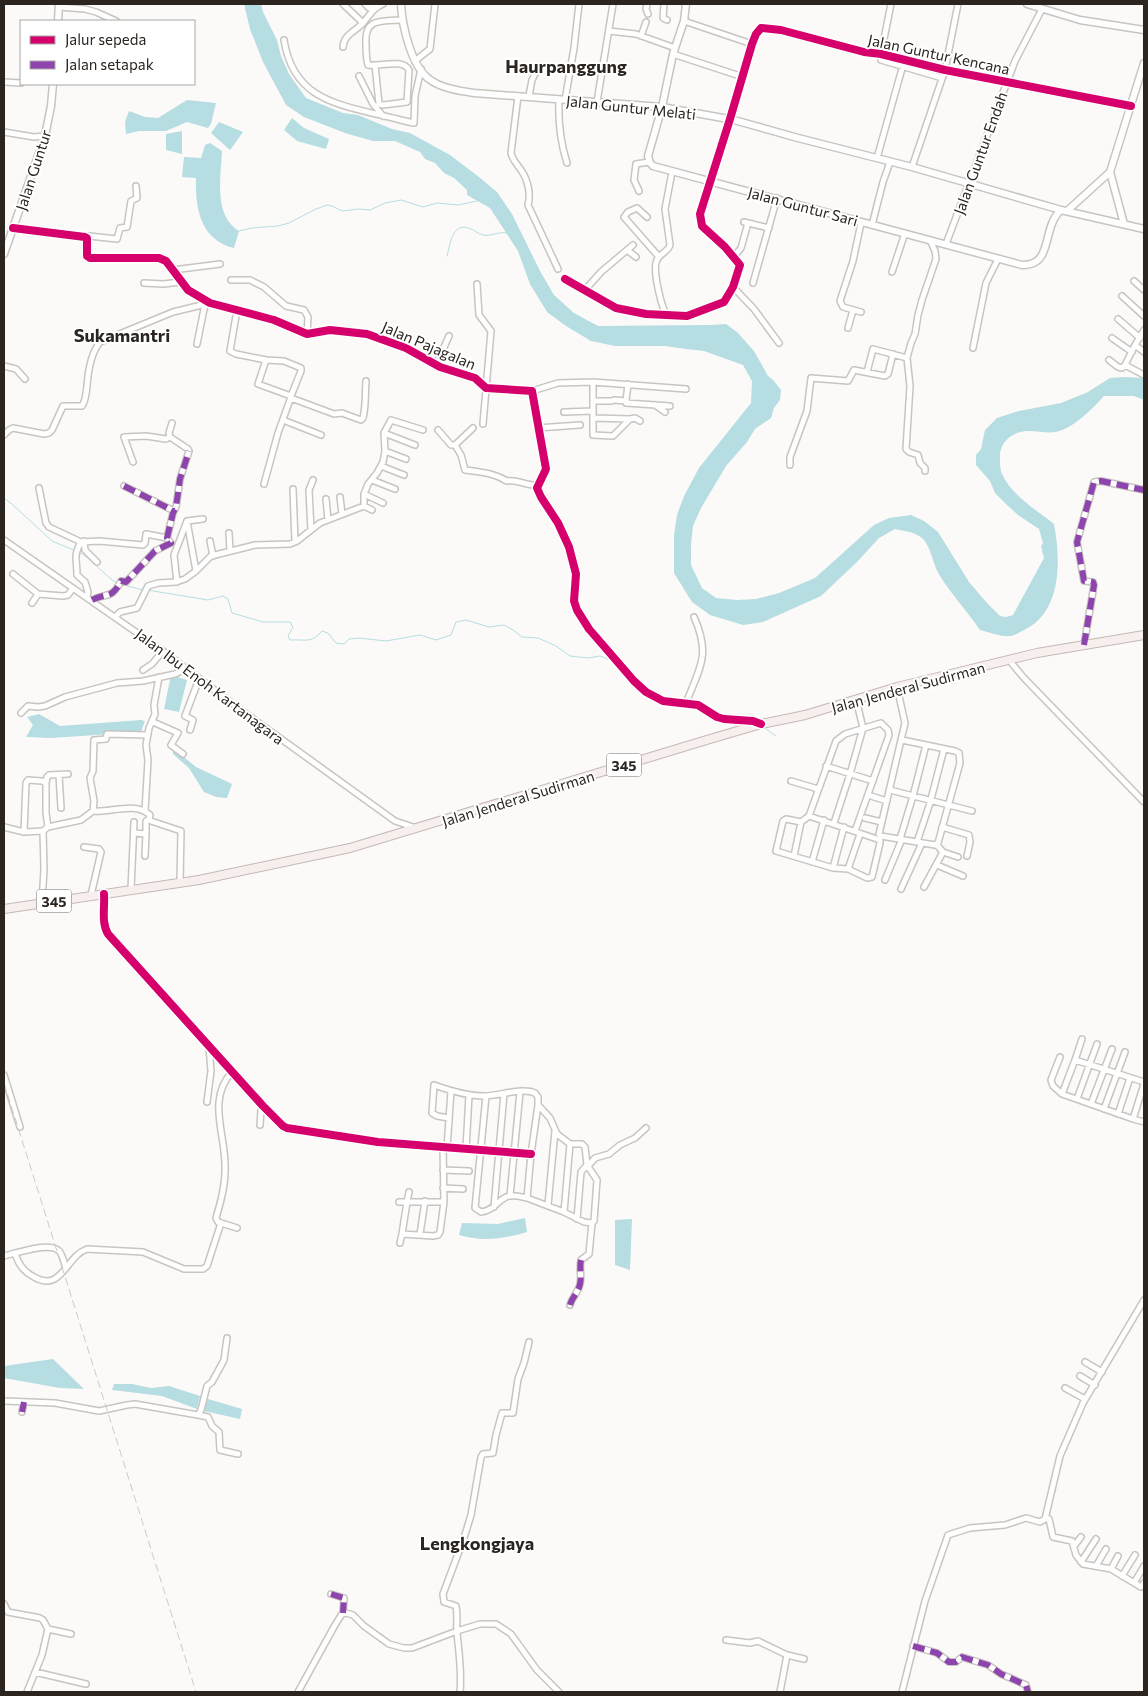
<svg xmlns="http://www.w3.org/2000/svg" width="1148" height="1696" viewBox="0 0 1148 1696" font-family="Commissioner,sans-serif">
	<rect width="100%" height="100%" fill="#fcfaf8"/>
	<path fill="#b5dde2" d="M244 4H261L263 12 277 40 281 56 289 74 306 98 343 113 358 115 392 129 410 133 450 155 479 177 497 192 512 214 540 271 554 295 574 313 598 326 710 325 726 324 737 332 754 351 768 376 773 380 781 390 780 400 774 408 771 418 755 429 747 442 726 466 701 508 693 526 691 545V565L702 588 716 598 737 600 756 599 779 593 815 578 874 525 889 518 911 515 924 521 938 532 969 582 987 603 1000 616 1006 617 1013 615 1044 558 1041 546 1043 543 1039 529 1018 515 1006 504 995 493 990 481 976 465V455L981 449 985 430 997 418 1019 411 1061 403 1088 392 1110 378 1124 377 1143 378 1144 379V400L1134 396H1104C1092 409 1073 429 1055 432 1043 434 1030 428 1017 433 1005 438 999 447 1000 459 1000 464 1000 470 1002 474 1012 496 1037 510 1054 524 1061 560 1062 612 1024 630 1020 632 1014 636 1010 636 1001 637 989 632 980 630 967 611 952 595 940 576 933 565 932 550 924 540 917 532 904 531 895 529L879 538 857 562 821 596 763 622 743 625 710 615 692 602 674 573V535L677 515 684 496 699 468 751 403 752 381 743 365 704 351 686 349 665 346H615L591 341 566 326 547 312 530 284 518 251 490 208 467 195V190L454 178 444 173 435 163 425 159 420 152 395 141H373L345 133 304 117 286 105 263 62 250 29Z
		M187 100 216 103 211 124 208 128 187 122 166 131H139L126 134 125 122 129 111 145 117 158 118Z
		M292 118 304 128 329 139 326 149 297 141 284 130Z
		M219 122 243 132 230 150 211 133Z
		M182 131V154L166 150V134Z
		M210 143 222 151C221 177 213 215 239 231L234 248C200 240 195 207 196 178L182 177 184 157 201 158 205 145Z
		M171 675 187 680 179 712 164 709Z
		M39 714 60 726 141 720 145 721 141 732 51 738 26 737 33 725 27 717Z
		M173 748 196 767 232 784 227 798 216 797 204 792 189 768 173 754Z
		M525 1218 527 1232C503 1239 483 1242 459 1235L462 1223 498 1224Z
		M632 1219 630 1270 615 1265V1220Z
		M53 1359 84 1389 60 1388 4 1378V1366Z
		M114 1384H132L151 1388 169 1386 200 1396 197 1409 162 1396 112 1390Z
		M208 1399 242 1409 240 1419 204 1411Z"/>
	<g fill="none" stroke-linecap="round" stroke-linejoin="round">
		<path stroke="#b5dde2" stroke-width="1" d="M239 231 252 228 278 226 289 223 316 209 327 205 332 206 342 211 359 209 370 210 385 203 401 200 423 207 437 203 458 205 477 201
			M447 256C450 245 452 223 468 228 474 229 478 234 483 235 491 237 498 231 507 233
			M4 498 12 504 52 541 76 551
			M79 552C94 560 103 575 117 583
			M120 584 143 590
			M147 590 208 600 223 596 228 599 232 613 263 622H290L293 627 288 636 290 640C305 639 311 644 322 631L328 633 336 643 344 644 349 639 359 638 386 641 420 635 436 640 451 635 456 622 466 620 489 627 504 625 513 630 522 637 538 638 556 646 570 656 588 658 600 656 610 660 626 677 644 693
			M649 697 661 702
			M685 706 701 710 710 718 723 724H749
			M766 729 776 736"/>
		<defs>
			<path id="minor" d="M343 4 363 23
				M365 4 369 8 375 4
				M647 4 646 9 648 14
				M664 4 663 18 667 20
				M891 4 881 54V60L942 78
				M59 7 85 9 96 12 116 21
				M684 21 752 44
				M609 31 636 34 675 48
				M641 36 646 22
				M284 40C293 98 335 104 384 116 394 118 404 121 414 123L415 96 421 69
				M343 47C344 34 356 31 363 23 370 15 373 8 383 4
				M673 54 743 77
				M416 60 430 49 435 4
				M375 65 379 104 383 105 407 102 409 70C402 58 380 67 368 65 366 58 366 51 366 44 364 18 381 21 402 20
				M359 76 373 104 383 116
				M4 82 21 83
				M518 96 511 153C513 161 517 164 521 170 528 180 531 194 528 205L558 269
				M529 96 532 80 539 66
				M559 99C558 122 560 141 567 163
				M565 100 574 48 579 4
				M597 102 613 4
				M4 132 34 137 45 136
				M877 158 903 65
				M912 167 945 70 958 4
				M639 191 634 180 636 164 649 162
				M647 217 637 208 628 212 624 217 659 257
				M744 222 769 228
				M872 225 883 182 890 162
				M13 228 85 237 87 238V256L90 258H159L166 261 188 290 210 303 274 320 307 334 330 330 367 334 406 348 440 367 475 378 486 388 532 391 546 469 537 488 541 497 558 523 569 547 576 574 574 601 577 610 589 629 634 681 646 692 663 701 698 705 717 717 724 719 747 721 760 724
				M86 237 89 236 117 239 120 228 127 227 131 201 137 198 136 186
				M946 244 1015 61 1042 9
				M627 250 636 257
				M734 257 741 248 748 223
				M173 270 220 264
				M892 272 905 233
				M565 279 616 308 646 314 687 316 724 302 733 287 740 265 725 247 702 226 700 214 730 119 752 44 756 34 761 28 781 30 864 52 881 54 945 70 1131 106
				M231 280H250L264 287 286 306 304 310 308 317 307 334
				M1134 281 1144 290
				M144 283 163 284 181 282
				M753 283 777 198
				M477 284 479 315 491 331 483 424
				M733 287 754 309 779 343
				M585 290 601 272 633 245
				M1122 296 1144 316
				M237 310 230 351 236 354 266 360 258 384 291 396 301 371V368L284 361 266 360
				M861 312 843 307 840 301 853 261 861 223
				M666 314C661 305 652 269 657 260 660 253 668 252 670 245L665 209 672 172
				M1118 319 1140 338
				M848 328 853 310
				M1144 330 1135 345 1144 352
				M1112 338 1132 352
				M197 344 205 304
				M1135 345 1125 365 1144 375
				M973 348 986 283 998 259
				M1109 360 1118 367 1122 368 1125 365
				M436 365 449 336
				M4 366 16 369 25 379
				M867 372 873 349 907 358
				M593 382 686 389
				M532 391 558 383 593 382V435L613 436 630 419 593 418
				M291 398 334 414 342 413 361 420 363 418C366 406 365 394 366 381
				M614 400 626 401 628 384
				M593 401H611
				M626 401V403L670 406
				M655 405 665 412
				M564 412 593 411
				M630 419 635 418 640 421
				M283 420 321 435
				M473 428 455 445 461 455 465 470C481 472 494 473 507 481 518 479 526 486 537 485
				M537 428 580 425
				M438 430 451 445H455
				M384 433 415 445
				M4 435 9 430 13 428 44 434 49 433 52 430 63 406H82C86 400 86 393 87 386 88 372 91 353 100 342L173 312 210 303
				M385 451 406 459
				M133 462 124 437 146 436 166 439 170 437
				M790 465V457L807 411 811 378 848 381 854 370 885 376 888 374 893 354
				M381 466 404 475
				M925 471V468L920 463 918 455 909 452 906 449 910 386 907 358 911 343 915 334 918 315 922 300 936 259 935 251 930 240
				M372 480 395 489
				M264 484 278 433 291 397
				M124 486 174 511
				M39 488 46 523 49 527 81 542
				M293 489 295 542
				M364 494 383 503
				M340 497 342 514
				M326 499 328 520
				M364 506 372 510
				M187 521 203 519
				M311 530 309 490 313 480
				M229 533 230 551
				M4 540 163 651 241 710 395 821 416 828
				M84 541 85 550 97 562
				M210 541 213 556
				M13 574 38 594 63 596 68 595 73 588
				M177 582 174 555 187 521 196 571
				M87 597 88 592 85 582 77 575C77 559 73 556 81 542L99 541 143 545 145 543 146 534 167 538
				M92 600C108 592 111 600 121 581L126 582 155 551 171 543 167 538 173 513 176 507 180 479 189 451 188 449 170 437 169 433 172 423
				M32 603 38 594
				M115 617 120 612 137 608 148 586 158 583 176 582 185 579 196 571 211 556 255 545 290 544 297 541 320 523 364 506V494L368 484 377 473 383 462 385 451 384 433 391 420 423 430
				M1084 645 1094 585 1093 582 1084 581 1077 542 1094 482 1101 481 1144 490
				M1009 660 1024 678 1144 802
				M143 670 152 664 163 651
				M897 687 905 723 879 834 881 836 917 842
				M686 703C700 667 711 655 694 617
				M21 713 28 706 38 707 45 706 65 697 117 683 143 681 175 674 186 669
				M153 722 178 733 171 745 183 754
				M190 730 193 720 185 716 199 679
				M902 740 955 751 959 753 960 763 938 843 935 845 917 842 930 803 944 749
				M826 766 873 781
				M59 775 61 808
				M791 781 818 789
				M46 783 47 777 49 775 68 774
				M890 790 972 811
				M871 796 887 801
				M93 811 94 801 90 778 93 771 94 740 106 739 107 734 147 735
				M145 811 148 760 146 745 149 728 155 714 154 705 159 677
				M865 818 882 822
				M801 822 786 819 783 821 776 851 833 868 848 869 867 878 872 877 880 843V840L809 816
				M834 823 850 774 863 728 856 699
				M4 827 24 832 43 831 44 869 42 903
				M942 827 969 835 970 842 967 856
				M43 831 48 827 81 820 93 811C110 813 135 801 150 815L149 819 151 821 181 831 180 882
				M24 832 26 783 28 780 42 781 46 783V813L48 827
				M134 833 146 834 145 856
				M146 834V821L149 819
				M900 839 913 796 926 745
				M936 844 943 852 958 857
				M84 847 99 849 101 852 91 895
				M794 856 801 822 809 816 836 741 845 734 881 723 888 730 889 735 855 831
				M812 862 824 820
				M937 865 963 876
				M833 868 844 827
				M848 869 860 834
				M885 880 902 839
				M924 887 943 852
				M131 889 134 822
				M901 889 922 843
				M104 894C105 907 101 922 108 934L263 1106 283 1126 287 1128 378 1142 531 1154
				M1082 1039 1075 1060 1144 1082
				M1060 1057 1051 1080 1053 1086 1062 1094 1133 1119
				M232 1072C207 1099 225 1133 225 1165 226 1183 221 1201 216 1218L218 1222 237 1228
				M4 1075 20 1127
				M1144 1084 1133 1119 1144 1122
				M1062 1094 1075 1060
				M486 1096 475 1208 481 1212C495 1211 499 1197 510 1196 516 1195 522 1197 527 1198
				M1077 1099 1097 1044
				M207 1102 211 1071 209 1047
				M1091 1104 1112 1049
				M1104 1109 1125 1052
				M1118 1114 1130 1078
				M449 1118 437 1116 432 1113 434 1085C451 1091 467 1096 484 1096 499 1096 523 1087 535 1093L538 1097V1105L531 1154 527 1198 564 1212 584 1222 592 1223 594 1221 597 1180 587 1165 585 1147 582 1144H570L557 1134 550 1118 538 1105
				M260 1125 261 1110 263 1106
				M443 1148 444 1202 440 1232 438 1235 433 1236 402 1234 407 1202H444
				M447 1148 451 1091
				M466 1149 469 1095
				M588 1166 595 1158 609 1154 620 1145 635 1138 646 1128
				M443 1170 469 1171
				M443 1188 463 1189
				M510 1196 520 1092
				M399 1202H407L409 1192
				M548 1205 555 1131
				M494 1207 504 1094
				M564 1212 570 1144
				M577 1219 581 1172 587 1165
				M420 1234 425 1201
				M400 1243 402 1234
				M15 1253C25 1251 48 1243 58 1250 62 1252 64 1263 66 1268
				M4 1256 15 1253C18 1264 24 1272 34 1277 62 1293 66 1256 87 1249L143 1252 184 1269H203L207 1266 221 1223
				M570 1305C572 1297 578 1293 580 1284 582 1276 579 1268 581 1260L589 1254 592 1223
				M1085 1362 1102 1372
				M1080 1376 1095 1385
				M1065 1388 1085 1399
				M4 1401 55 1403 99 1411 127 1405 135 1404 198 1415 201 1410 207 1386 212 1382 224 1360 227 1338
				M22 1412 24 1402
				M198 1415 208 1417 212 1426 219 1432 220 1450 238 1454
				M1046 1517 1049 1519 1053 1537 1072 1541 1076 1555 1083 1564 1111 1569 1141 1587 1144 1583
				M1074 1546 1081 1537
				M1081 1562 1096 1539
				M1096 1566 1106 1549
				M1111 1569 1118 1556
				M1122 1576 1135 1555
				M1134 1583 1144 1566
				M331 1594 344 1598 343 1613
				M4 1604 8 1612 40 1618 43 1620 48 1629 42 1655 27 1692
				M48 1629 71 1634
				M726 1640 750 1643 758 1641 787 1655 804 1659
				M913 1646 937 1653 949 1662H956L962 1657 988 1665 1001 1674 1026 1685 1028 1692
				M35 1672 86 1684
				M298 1692 335 1625 342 1614 346 1613 353 1615 364 1626 389 1644 404 1648H412L457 1631 480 1624H496L511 1634 537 1670 559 1692
				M460 1692C462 1672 459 1653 457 1633 456 1624 458 1615 456 1606L444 1602 443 1594 464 1538 471 1515 481 1457 483 1454 493 1453 496 1435 502 1413H513L518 1379 524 1363 529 1342
				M780 1692 787 1655
				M902 1692 925 1601 948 1535 970 1528 1005 1525 1026 1518 1040 1522 1045 1519 1060 1456 1083 1403 1144 1300"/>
			<path id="tertiary" d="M401 4C402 25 411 66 429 79 440 88 460 91 474 93L662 107 734 120 798 138 912 167 1061 210
				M686 4 684 21 673 54 662 107 648 156 650 163 653 166 1022 265C1054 266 1041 228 1061 210L1144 229
				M1027 4 1080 20 1144 30
				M58 21 59 4
				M1067 211 1110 172
				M1124 224 1110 172 1144 63
				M4 254 45 136 51 106 53 84"/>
			<path id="primary" d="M4 909 199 880 350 848 710 739 761 724 805 715 897 687 1037 653 1144 635"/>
		</defs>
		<use href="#minor" stroke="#c8c4c0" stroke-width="8"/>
		<use href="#tertiary" stroke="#c8c4c0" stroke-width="9"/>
		<use href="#primary" stroke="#c6b8b5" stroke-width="10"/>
		<use href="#minor" stroke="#fffefe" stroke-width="5"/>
		<use href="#tertiary" stroke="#fffefe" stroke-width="6"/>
		<use href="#primary" stroke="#f6efee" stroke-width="8"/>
		<path stroke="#cccbca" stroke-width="1" stroke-dasharray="8 4" stroke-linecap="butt" d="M4 1083 196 1692"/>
		<path stroke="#8e44ad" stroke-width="6" stroke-dasharray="12 6" stroke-linecap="butt" d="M124 486 174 511
			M92 600C108 592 111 600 121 581L126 582 155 551 171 543 167 538 173 513 176 507 180 479 189 451
			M1084 645 1094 585 1093 582 1084 581 1077 542 1094 482 1101 481 1144 490
			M570 1305C572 1297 578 1293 580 1284 582 1276 579 1268 581 1260
			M22 1412 24 1402
			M331 1594 344 1598 343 1613
			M913 1646 937 1653 949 1662H956L962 1657 988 1665 1001 1674 1026 1685 1028 1692"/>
		<defs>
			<path id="cycleway" d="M13 228 85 237 87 238V256L90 258H159L166 261 188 290 210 303 274 320 307 334 330 330 367 334 406 348 440 367 475 378 486 388 532 391 546 469 537 488 541 497 558 523 569 547 576 574 574 601 577 610 589 629 634 681 646 692 663 701 698 705 717 717 724 719 753 721 761 724
				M565 279 616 308 646 314 687 316 724 302 733 287 740 265 725 247 702 226 700 214 730 119 752 44 756 34 761 28 781 30 864 52 881 54 945 70 1131 106
				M104 894C105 907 101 922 108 934L263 1106 283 1126 287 1128 378 1142 531 1154"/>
		</defs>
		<use href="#cycleway" stroke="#fff" stroke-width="11"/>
		<use href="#cycleway" stroke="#d6006c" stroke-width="8"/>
	</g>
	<g text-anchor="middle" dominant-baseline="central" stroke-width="4" stroke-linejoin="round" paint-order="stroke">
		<g fill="#fff" stroke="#6b6662" stroke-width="1">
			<rect x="606.5" y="753.5" width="35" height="23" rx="4"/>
			<rect x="36.5" y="889.5" width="35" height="23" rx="4"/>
		</g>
		<g font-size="14" font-weight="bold" fill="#2b241f">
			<text x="624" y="765">345</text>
			<text x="54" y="901">345</text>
		</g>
		<g font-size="15" fill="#2b241f" stroke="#fff">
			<text transform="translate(939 54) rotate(12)">Jalan Guntur Kencana</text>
			<text transform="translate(631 107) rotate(6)">Jalan Guntur Melati</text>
			<text transform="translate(980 153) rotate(-70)">Jalan Guntur Endah</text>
			<text transform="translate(33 170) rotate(-72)">Jalan Guntur</text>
			<text transform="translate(803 206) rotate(15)">Jalan Guntur Sari</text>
			<text transform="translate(429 345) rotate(23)">Jalan Pajagalan</text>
			<text transform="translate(210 686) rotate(37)">Jalan Ibu Enoh Kartanagara</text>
			<text transform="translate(908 687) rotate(-15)">Jalan Jenderal Sudirman</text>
			<text transform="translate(518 798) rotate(-17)">Jalan Jenderal Sudirman</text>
		</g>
		<g font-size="18" font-weight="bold" fill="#2b241f" stroke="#fff">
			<text x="566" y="66">Haurpanggung</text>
			<text x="122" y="335">Sukamantri</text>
			<text x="477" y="1543">Lengkongjaya</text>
		</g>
	</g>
	<rect width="1148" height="1696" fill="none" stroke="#2b241f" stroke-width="10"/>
	<rect x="20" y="20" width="175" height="65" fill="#ffffff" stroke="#aaa7a5"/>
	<rect x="30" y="36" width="25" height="8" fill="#d6006c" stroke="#aaa7a5"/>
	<text x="65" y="45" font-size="15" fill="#2b241f">Jalur sepeda</text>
	<rect x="30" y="61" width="25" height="8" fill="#8e44ad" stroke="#aaa7a5"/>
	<text x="65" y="70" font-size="15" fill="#2b241f">Jalan setapak</text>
</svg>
